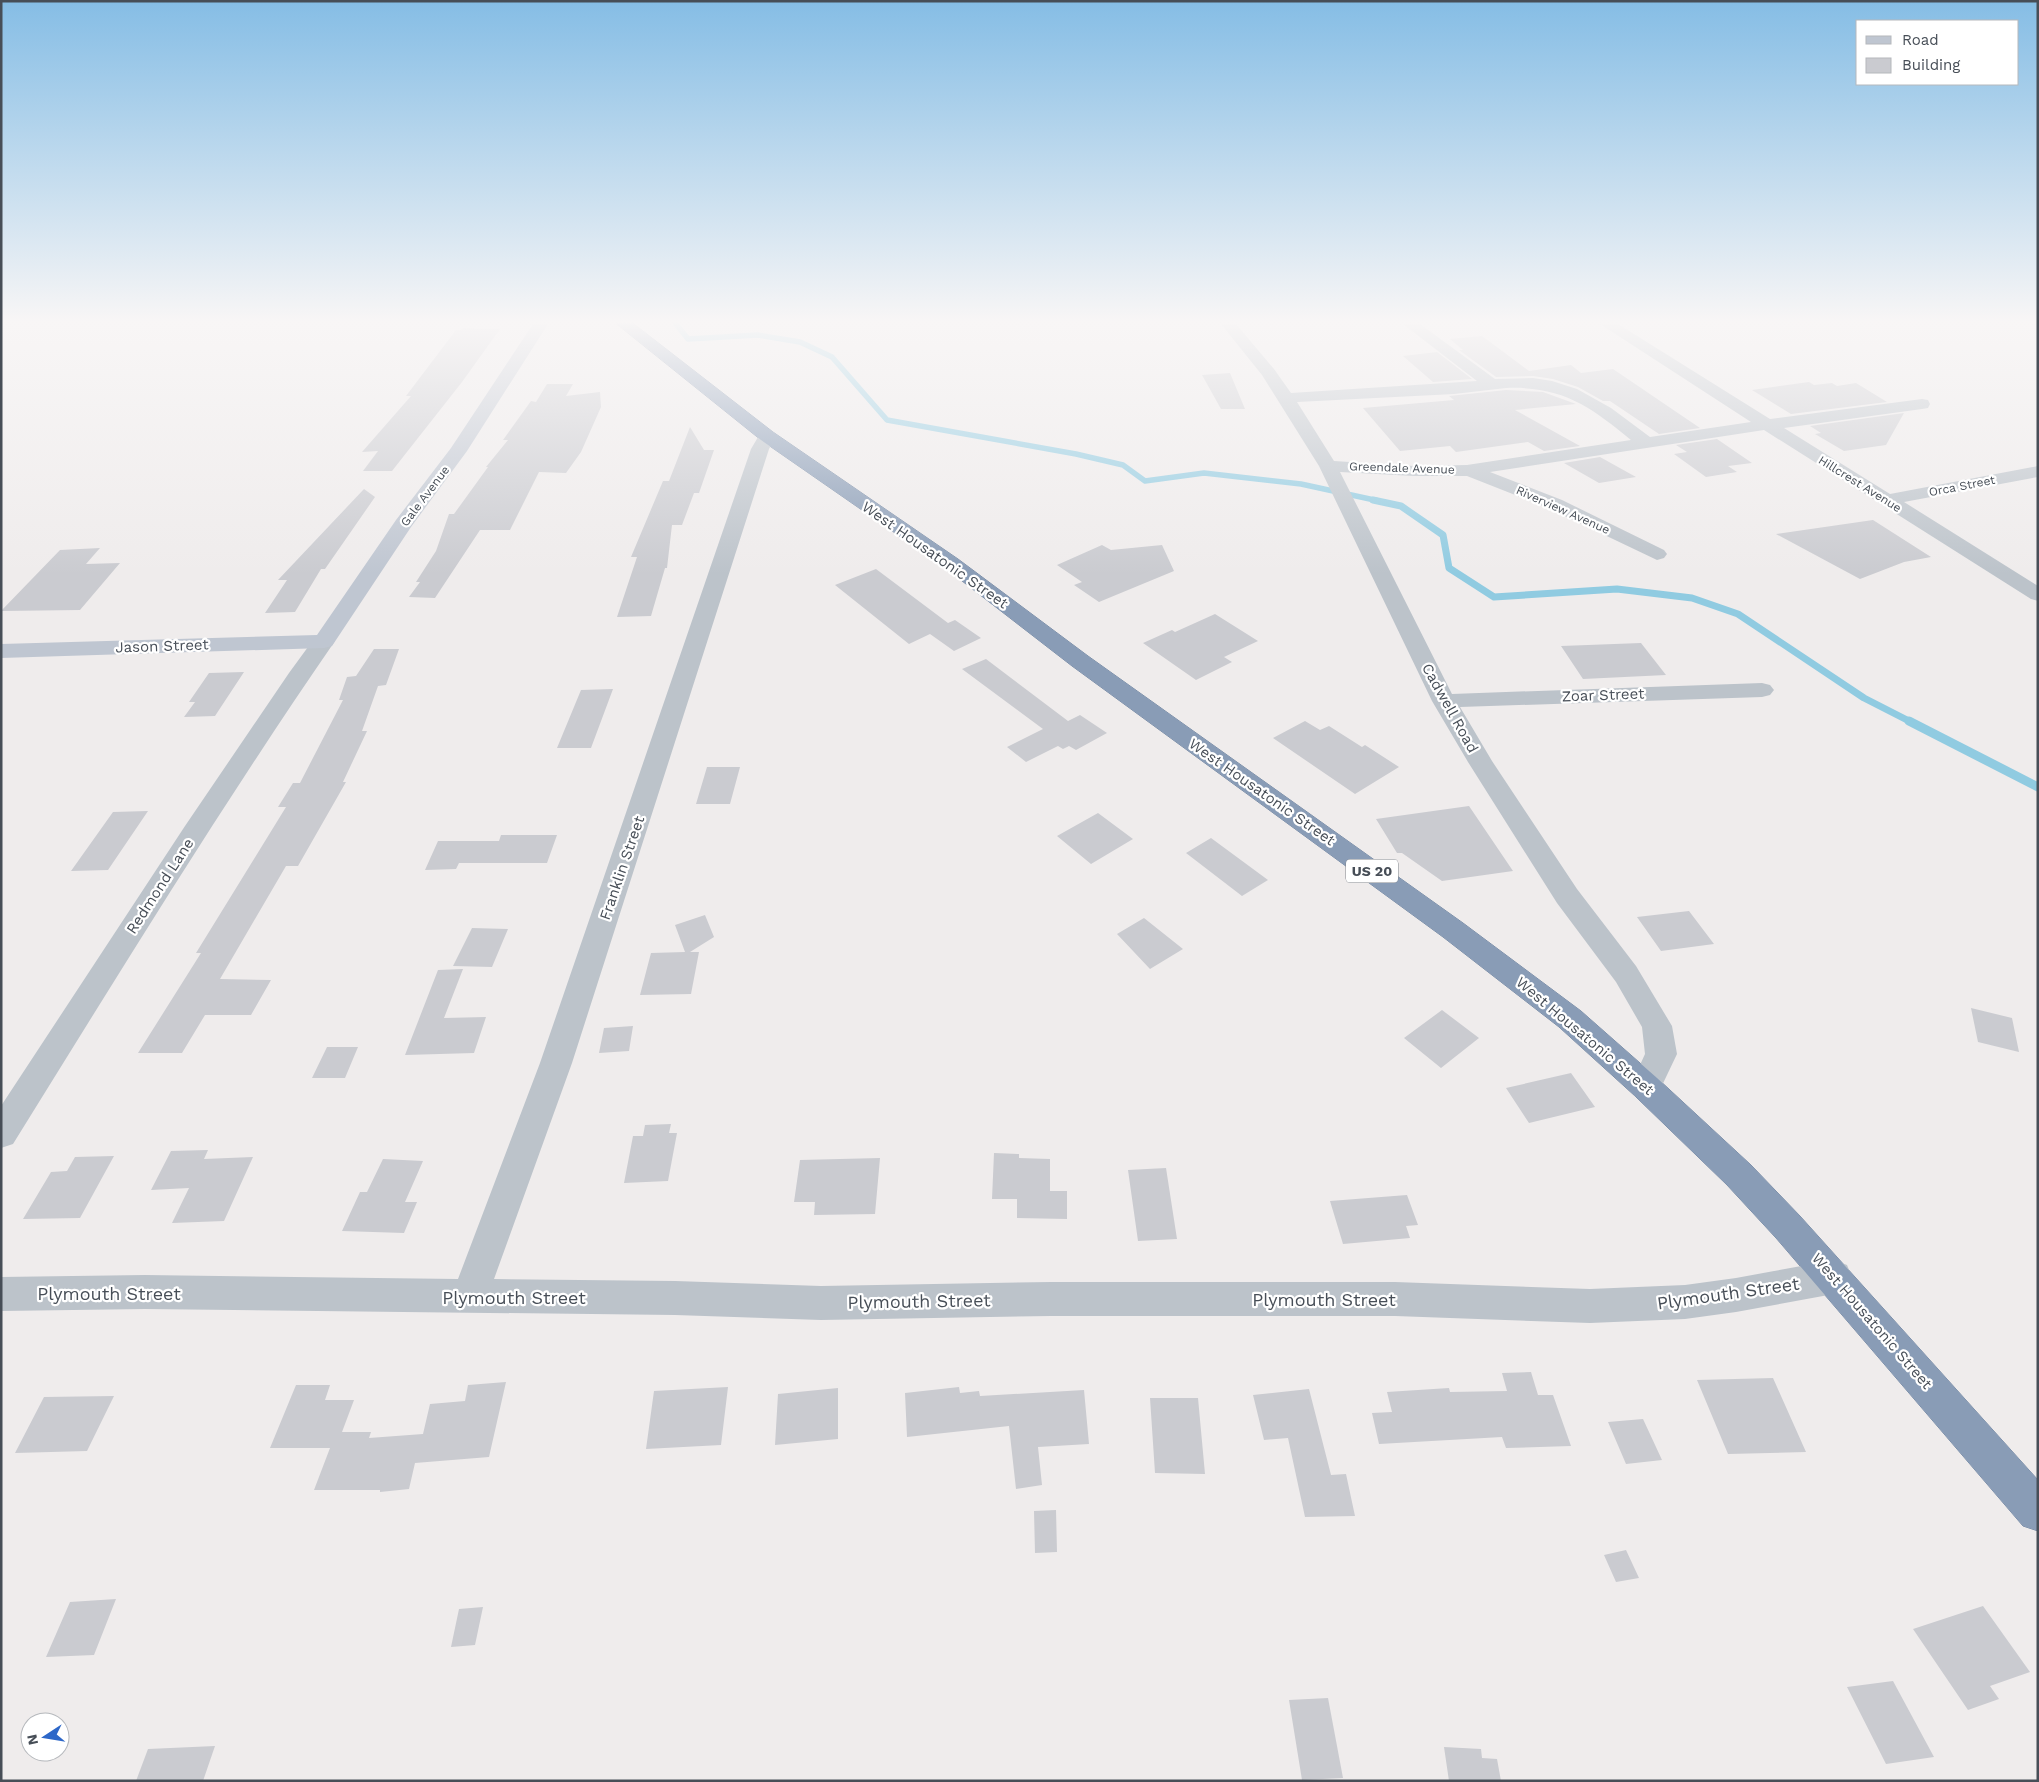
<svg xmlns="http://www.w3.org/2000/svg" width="2039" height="1782" viewBox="0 0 2039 1782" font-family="'Work Sans',sans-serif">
	<rect width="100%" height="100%" fill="#efecec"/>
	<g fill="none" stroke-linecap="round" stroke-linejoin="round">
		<path stroke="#90cbe1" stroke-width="5.5" d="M676 324 688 339 758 335 800 342 832 357 887 420 1076 454 1123 465 1145 481 1204 473 1301 484 1379 501"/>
		<path stroke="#90cbe1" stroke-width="7" d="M1373 500 1401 506 1443 535 1449 568 1494 597 1617 589 1692 598 1738 614 1864 698 1911 722"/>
		<path stroke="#90cbe1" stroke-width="9" d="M1909 721 2038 787"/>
	</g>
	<path fill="#cacbd0" d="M463 328 500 329 462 382 392 471H363L378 451 362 452 411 396H406L456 330H461Z
		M1482 336 1529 371 1571 365 1581 373 1613 369 1700 428 1659 434 1610 401H1603L1578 387 1553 379 1533 376 1496 377 1459 350H1463L1450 339Z
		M1437 352 1472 379 1433 382 1403 356Z
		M1230 373 1245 409H1221L1202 375Z
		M1809 382 1814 385 1832 383 1837 386 1856 383 1887 402 1791 414 1752 390Z
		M547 384H573L566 396 600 392 601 407 581 452 566 473 539 472 510 530H480L435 598 409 597 420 582H416L436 551 449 514H454L488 467H486L508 440H503L531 401 536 402Z
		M1506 390 1543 392 1576 404 1515 410 1580 446 1544 451 1528 442 1456 452 1450 446 1400 451 1363 408 1454 400 1449 396Z
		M1904 413 1886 445 1844 451 1815 434 1821 433 1810 426Z
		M690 427 704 450H714L699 493H694L682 525H672L667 568H665L651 616 617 617 637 557H631L663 481H669Z
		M1717 439 1752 463 1728 466 1737 472 1706 477 1674 454 1687 452 1676 445Z
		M1600 457 1636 477 1599 483 1564 463Z
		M364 489 375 497 325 569H321L295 612 265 613 287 580H278Z
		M1873 520 1931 557 1904 562 1860 579 1776 534Z
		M1102 545 1111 550 1162 545 1174 571 1099 602 1074 585 1082 582 1057 565Z
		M100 548 86 564 120 563 80 610 1 611 60 550Z
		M876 569 948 623 955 620 981 638 954 651 930 634 909 644 835 585Z
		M1215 614 1258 641 1224 657 1232 662 1196 680 1143 643 1172 630 1175 632Z
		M1641 643 1666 675 1583 679 1561 646Z
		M374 649H399L386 685 378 686 362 731H367L343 782H346L298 866H286L220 979 271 980 251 1015H205L182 1053H138L201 953H196L286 807H278L293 783H300L343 700H339L347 677 356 676Z
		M986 659 1068 721 1080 715 1107 733 1076 750 1069 746 1063 749 1058 746 1026 762 1007 747 1043 729 962 669Z
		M244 672 215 716 184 717 195 702H189L209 673Z
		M613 689 591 748H557L581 690Z
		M1305 721 1320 730 1329 726 1362 747 1365 745 1399 767 1355 794 1273 738Z
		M707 767H740L730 804H696Z
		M1469 806 1513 871 1442 881 1402 853H1397L1376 819Z
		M148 811 108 870 71 871 113 812Z
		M1098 813 1133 839 1091 864 1057 836Z
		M501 835H557L547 863H459L456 869 425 870 438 841H499Z
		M1211 838 1268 880 1242 896 1186 853Z
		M1689 911 1714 944 1661 951 1637 917Z
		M705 915 714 937 690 952H699L691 994 640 995 651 953 685 952 675 925Z
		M1144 918 1183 949 1150 969 1117 934Z
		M472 928 508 929 492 967 453 966Z
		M463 969 444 1018 486 1017 474 1053 405 1055 438 970Z
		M1971 1008 2012 1018 2019 1052 1978 1042Z
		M1442 1010 1479 1038 1441 1068 1404 1038Z
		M633 1026 629 1051 599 1053 604 1028Z
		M327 1047H358L345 1078H312Z
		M1571 1073 1595 1107 1529 1123 1506 1088Z
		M671 1124 669 1133H677L668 1181 624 1183 633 1136H643L645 1125Z
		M208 1150 204 1159 253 1157 224 1221 172 1223 189 1188 151 1190 171 1151Z
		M994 1153 1019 1154V1158L1050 1159V1191H1067V1219L1017 1218V1199H992Z
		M114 1156 80 1218 23 1219 51 1172 67 1171 75 1157Z
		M880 1158 875 1214 814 1215 815 1202H794L800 1160Z
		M383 1159 423 1161 405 1202H417L404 1233 342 1231 360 1192H367Z
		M1166 1168 1177 1239 1138 1241 1128 1170Z
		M1407 1195 1418 1225 1406 1226 1410 1238 1343 1244 1330 1201Z
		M1531 1372 1538 1395H1553L1571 1446 1506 1448 1502 1437 1379 1444 1372 1413 1392 1412 1387 1392 1449 1388 1450 1392 1507 1391 1502 1373Z
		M1773 1378 1806 1452 1728 1454 1697 1380Z
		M506 1382 489 1457 415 1463 409 1489 380 1492V1490H314L330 1448H270L296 1385H330L325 1400H354L342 1432H371L369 1438 423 1434 430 1404 465 1401 468 1385Z
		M728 1387 721 1445 646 1449 654 1391Z
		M959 1387 960 1393 979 1391 980 1396 1084 1390 1089 1444 1038 1447 1042 1485 1016 1489 1009 1426 907 1437 905 1393Z
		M838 1388V1439L775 1445 778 1394Z
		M1309 1389 1331 1475 1346 1474 1355 1516 1305 1517 1288 1438 1264 1440 1253 1395Z
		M114 1396 87 1451 15 1453 44 1397Z
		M1150 1398H1198L1205 1474 1155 1473Z
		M1643 1419 1662 1460 1626 1464 1608 1422Z
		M1056 1510 1057 1552 1035 1553 1034 1511Z
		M1626 1550 1639 1578 1616 1582 1604 1555Z
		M116 1599 94 1655 46 1657 70 1602Z
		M1983 1606 2030 1672 1990 1686 1999 1699 1968 1710 1913 1629Z
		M483 1607 475 1645 451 1647 459 1609Z
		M1893 1681 1934 1757 1886 1764 1847 1687Z
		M1328 1698 1343 1778 1302 1780 1289 1700Z
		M215 1746 203 1781H136L148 1749Z
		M1444 1747 1481 1749 1482 1758 1497 1759 1501 1781H1449Z"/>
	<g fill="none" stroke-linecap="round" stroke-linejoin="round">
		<defs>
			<path id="highway" d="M617 324H634L773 432 958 559 1088 656 1463 923 1581 1011 1657 1078 1751 1165 1800 1216 2038 1480V1531L2023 1526 1776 1238 1727 1185 1635 1096 1559 1027 1443 937 1072 666 944 567 761 440Z"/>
		</defs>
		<use href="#highway" stroke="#7487a1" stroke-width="1"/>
		<path fill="#bcc3ca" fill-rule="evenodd" d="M1221 324H1236L1274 369 1291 393 1477 381 1403 324H1420L1495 379 1533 378 1552 381 1577 389 1611 408 1650 437 1751 422 1600 324H1618L1770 419 1922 399 1928 400 1930 404 1928 408 1922 409 1784 428 1890 494 2038 466V477L1904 502 2038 586V601L2031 599 1764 430 1490 472 1562 500 1664 550 1667 554 1664 558 1657 560 1548 508 1467 476H1414L1340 472 1452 694 1762 683 1770 685 1774 690 1770 695 1762 697 1460 707 1492 761 1577 889 1636 966 1672 1026 1677 1054 1657 1096 1646 1100 1635 1096 1630 1087 1645 1054 1642 1027 1616 982 1557 903 1468 762 1432 701 1319 466 1262 375ZM1506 388C1562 386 1590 406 1631 440L1467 465 1414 466 1334 461 1297 402 1454 394Z
			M767 431 773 432 776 436 769 449 572 1063 494 1279 675 1281 821 1286 1051 1282H1395L1590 1289 1685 1285 1736 1278 1834 1260 1847 1265 1852 1277 1847 1289 1834 1294 1736 1312 1685 1319 1590 1323 1395 1316H1051L821 1320 675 1315 145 1309 1 1311V1277L145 1275 458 1279 540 1063 751 449 761 432Z
			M324 634 332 636 335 641C222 805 118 975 13 1144L1 1148V1106L185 826 289 673 316 636Z"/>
		<path fill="#bfc6d1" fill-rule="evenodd" d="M533 324H548L467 451 411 527 332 646 324 648 1 658V644L317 635 396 520 451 448Z"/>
		<use href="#highway" fill="#899cb6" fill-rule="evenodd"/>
	</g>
	<linearGradient id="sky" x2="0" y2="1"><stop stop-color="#85bde5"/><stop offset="0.56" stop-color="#f8f6f6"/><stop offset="1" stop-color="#f8f6f6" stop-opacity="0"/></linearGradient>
	<rect width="2039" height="574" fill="url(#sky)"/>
	<g text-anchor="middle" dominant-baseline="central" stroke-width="4.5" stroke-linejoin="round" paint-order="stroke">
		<g font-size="12" fill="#474e57" stroke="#fff">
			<text transform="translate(1402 468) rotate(2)">Greendale Avenue</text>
			<text transform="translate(1860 484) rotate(32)">Hillcrest Avenue</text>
			<text transform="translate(1962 486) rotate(-11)">Orca Street</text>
			<text transform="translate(425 496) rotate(-53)">Gale Avenue</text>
			<text transform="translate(1563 510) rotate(24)">Riverview Avenue</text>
		</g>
		<rect fill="#fff" stroke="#7e8389" stroke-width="1" x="1346" y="859.5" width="52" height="23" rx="4"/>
		<g font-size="14" font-weight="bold" fill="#474e57">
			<text x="1372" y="871">US 20</text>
		</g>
		<g font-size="15" fill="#474e57" stroke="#fff">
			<text transform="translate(935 555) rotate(35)">West Housatonic Street</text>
			<text transform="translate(162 646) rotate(-2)">Jason Street</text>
			<text transform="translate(1603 695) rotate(-2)">Zoar Street</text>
			<text transform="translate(1450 708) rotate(61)">Cadwell Road</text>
			<text transform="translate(1262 792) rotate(35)">West Housatonic Street</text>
			<text transform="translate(622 868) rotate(-71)">Franklin Street</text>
			<text transform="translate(160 886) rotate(-57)">Redmond Lane</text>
			<text transform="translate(1585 1036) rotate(40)">West Housatonic Street</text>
			<text transform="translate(1872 1321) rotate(49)">West Housatonic Street</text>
		</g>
		<g font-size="18" fill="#474e57" stroke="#fff">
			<text x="109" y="1293">Plymouth Street</text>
			<text transform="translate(1728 1293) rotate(-8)">Plymouth Street</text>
			<text x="514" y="1297">Plymouth Street</text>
			<text x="1324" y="1299">Plymouth Street</text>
			<text transform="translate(919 1301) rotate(-1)">Plymouth Street</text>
		</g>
	</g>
	<rect width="2039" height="1782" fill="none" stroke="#474e57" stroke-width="5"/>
	<rect x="1856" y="20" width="162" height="65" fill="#ffffff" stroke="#b5b8bc"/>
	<rect x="1866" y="36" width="25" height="8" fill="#bfc6d1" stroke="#b5b8bc"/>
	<text x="1902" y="45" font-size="15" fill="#474e57">Road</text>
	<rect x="1866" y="58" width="25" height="15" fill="#cacbd0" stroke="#b5b8bc"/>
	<text x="1902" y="70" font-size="15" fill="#474e57">Building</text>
	<g transform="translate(45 1737) rotate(258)"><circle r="24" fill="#ffffff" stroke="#b5b8bc"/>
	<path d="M0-4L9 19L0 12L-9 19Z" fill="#2d67c8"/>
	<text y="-8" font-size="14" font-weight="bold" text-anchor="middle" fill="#474e57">N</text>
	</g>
</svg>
